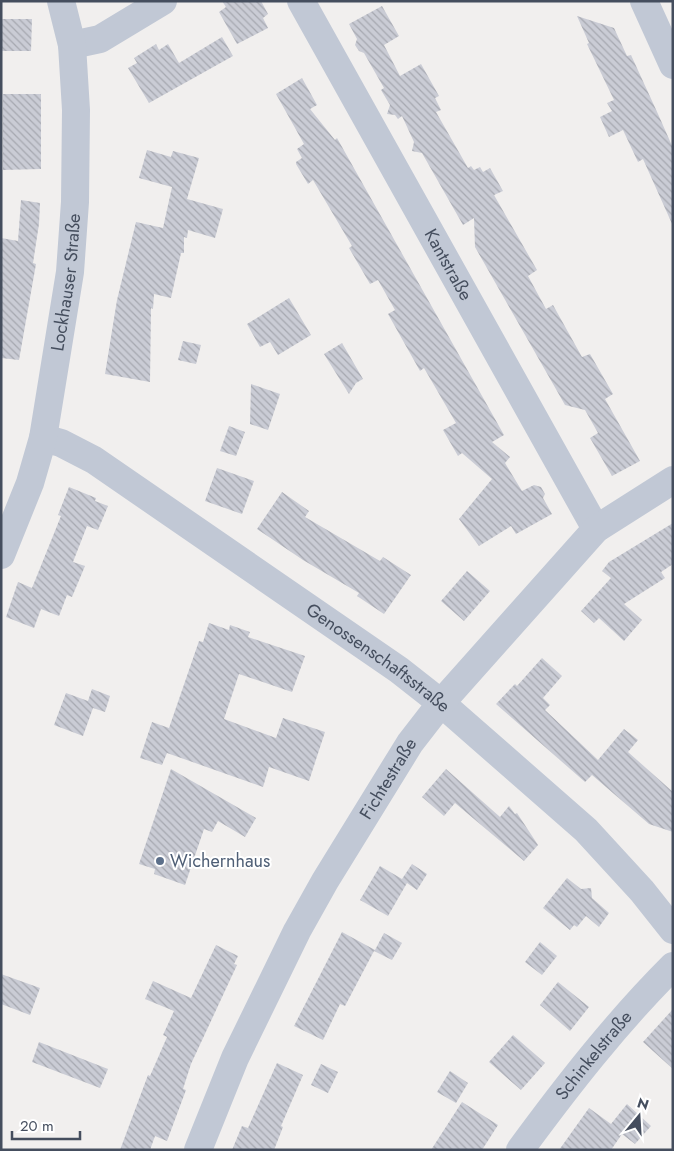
<svg xmlns="http://www.w3.org/2000/svg" width="674" height="1151" viewBox="0 0 674 1151" font-family="Jost,sans-serif">
	<defs>
		<pattern id="building-back-hatch" width="6" height="6" patternUnits="userSpaceOnUse" patternTransform="scale(1.25)"><rect width="6" height="6" fill="#caccd5"/><path d="M-1 5l2 2M0 0l6 6M5-1l2 2" fill="none" stroke="#a6a8b0"/></pattern>
	</defs>
	<rect width="100%" height="100%" fill="#f1efee"/>
	<path fill="url(#building-back-hatch)" d="M222 1H261L268 14 263 18 268 28 237 44 219 12 226 7Z
		M382 6 399 36 384 45 400 76 421 64 439 96 435 98 441 110 436 112 468 168 471 166 474 170 480 167 483 172 490 168 503 191 494 195 537 270 528 276 546 309 553 305 582 357 590 354 613 394 605 399 640 461 612 476 590 438 598 433 585 410 565 405 475 247 474 218 463 225 422 153 412 151 414 142 402 116 398 119 395 115 387 114 390 105 381 90 384 88 364 53 359 51 355 45 357 39 349 24Z
		M577 16 614 28 627 56 631 55 658 114 673 148V226L643 159 638 162 623 130 609 137 600 117 612 111 607 103 614 100 587 44 589 43Z
		M1 19H32L31 51H1Z
		M222 37 233 56 149 103 128 68 137 63 134 58 156 44 159 50 168 44 179 63Z
		M302 78 317 105 310 109 335 140 337 138 504 435 492 442 510 457 505 463 522 491 534 485 541 487 545 494 543 498 552 514 516 534 511 526 479 546 459 519 492 479 462 453 458 456 443 430 456 423 424 368 420 371 388 314 395 310 378 280 370 284 349 248 352 246 313 180 308 184 296 164V162L302 158 297 149 304 144 276 94Z
		M3 94H41V169L3 170Z
		M147 150 171 157 173 151 199 158 187 199 223 209 215 238 188 230 187 238 184 237V253H181L171 298 154 294 153 309 151 308 150 382 105 374 117 300 136 222 163 228 172 187 139 178Z
		M21 200 40 203 39 224 33 263 36 264 19 360 1 358V238L18 241Z
		M289 298 311 335 278 355 270 342 260 347 247 324Z
		M183 341 201 345 196 364 178 360Z
		M342 343 363 379 356 383 349 394 324 354Z
		M251 384 280 394 268 430 250 424Z
		M229 426 245 432 236 456 220 451Z
		M217 468 254 481 242 514 205 501Z
		M69 487 96 498 95 501 108 506 98 530 87 526 73 562 85 566 72 597 67 595 59 616 41 609 34 628 6 617 18 582 32 588 61 516 58 515Z
		M282 492 309 511 305 517 380 561 383 557 411 575 384 614 357 596 359 593 303 560 257 529Z
		M673 523V564L661 572 665 578 624 604 642 620 624 641 599 618 594 623 581 611 611 578 602 571 609 562Z
		M467 571 490 591 464 621 441 601Z
		M209 623 229 630 230 625 250 632 248 637 305 656 292 692 239 674 224 719 276 738 283 718 325 732 309 781 269 767 263 787 167 753 162 765 140 758 152 722 169 728 199 641 203 642Z
		M542 658 562 676 543 698 550 705 545 710 598 760 624 729 638 740 628 752 673 792V832L649 824 592 775 585 782 496 704 515 684 517 686Z
		M92 689 110 696 105 712 93 708 83 736 54 725 66 693 88 701Z
		M171 769 256 818 245 837 218 821 212 832 204 829 185 885 154 874 155 869 139 864Z
		M446 769 500 817 509 806 515 814 517 813 538 845 524 861 455 803 444 816 422 797Z
		M412 864 427 874 417 890 407 883 388 916 360 900 380 866 402 879Z
		M567 878 581 889 591 888 592 898 609 913 599 927 586 916 577 927 574 925 570 930 543 908Z
		M342 932 375 950 384 933 402 943 392 960 374 951 345 1006 340 1004 323 1040 294 1026Z
		M540 942 557 956 542 975 525 962Z
		M216 945 238 956 234 964 237 965 191 1064 183 1089 186 1090 167 1141 155 1136 150 1150H120L148 1075 150 1076 167 1037 163 1035 174 1011 145 999 153 981 191 998Z
		M1 974 40 988 30 1015 1 1004Z
		M558 982 589 1007 570 1031 540 1005Z
		M673 1009V1069L643 1042Z
		M513 1035 545 1063 521 1090 489 1062Z
		M39 1042 108 1069 100 1088 32 1062Z
		M277 1063 303 1075 281 1126 283 1127 274 1150H232L242 1126 248 1128Z
		M321 1064 338 1072 328 1093 311 1085Z
		M450 1071 468 1083 456 1103 437 1092Z
		M462 1102 498 1125 482 1150H431Z
		M627 1104 651 1126 635 1144 622 1134 611 1150H559L589 1108 611 1124Z"/>
	<g fill="none" stroke-linecap="round" stroke-linejoin="round">
		<g stroke="#c1c8d5" stroke-width="28">
			<path id="s1" d="M301 1 596 529"/>
			<path d="M644 1 673 65"/>
			<path d="M72 45 100 39 163 1"/>
			<path id="s2" d="M43 438 61 443 94 460 399 670 441 703 586 830 642 891 673 930"/>
			<path id="s3" d="M1 555 30 483 43 438 70 272 75 202 76 110 72 45 61 1"/>
			<path id="s4" d="M198 1150 235 1058 297 931 325 881 410 743 441 703 596 529 673 480"/>
			<path id="s5" d="M520 1150C567 1086 616 1023 673 966"/>
		</g>
	</g>
	<circle fill="#5c6f8a" stroke="#fff" stroke-width="2" cx="160" cy="861" r="5"/>
	<g text-anchor="middle" dominant-baseline="central" stroke-width="4" stroke-linejoin="round" paint-order="stroke">
		<g font-size="18" fill="#454e5e" stroke="#fff">
			<text stroke="none"><textPath href="#s1" startOffset="302">Kantstraße</textPath></text>
			<text stroke="none"><textPath href="#s3" startOffset="282">Lockhauser Straße</textPath></text>
			<text stroke="none"><textPath href="#s2" startOffset="402">Genossenschaftsstraße</textPath></text>
			<text stroke="none"><textPath href="#s4" startOffset="418">Fichtestraße</textPath></text>
			<text stroke="none"><textPath href="#s5" startOffset="120">Schinkelstraße</textPath></text>
		</g>
		<g font-size="18" fill="#4e5e75" stroke="#fff" text-anchor="start">
			<text x="170" y="861">Wichernhaus</text>
		</g>
	</g>
	<rect width="674" height="1151" fill="none" stroke="#454e5e" stroke-width="5"/>
	<g transform="translate(639 1116) rotate(18)" stroke="#ffffff" stroke-width="4" paint-order="stroke">
	<path d="M0-4L9 19L0 12L-9 19Z" fill="#454e5e"/>
	<text y="-8" font-size="14" font-weight="bold" text-anchor="middle" fill="#454e5e">N</text>
	</g>
	<path d="M12 1131v8h68v-8" fill="none" stroke="#454e5e" stroke-width="2.5"/>
	<text x="20" y="1131" font-size="15" fill="#454e5e" stroke="#ffffff" stroke-width="4" paint-order="stroke">20 m</text>
</svg>
